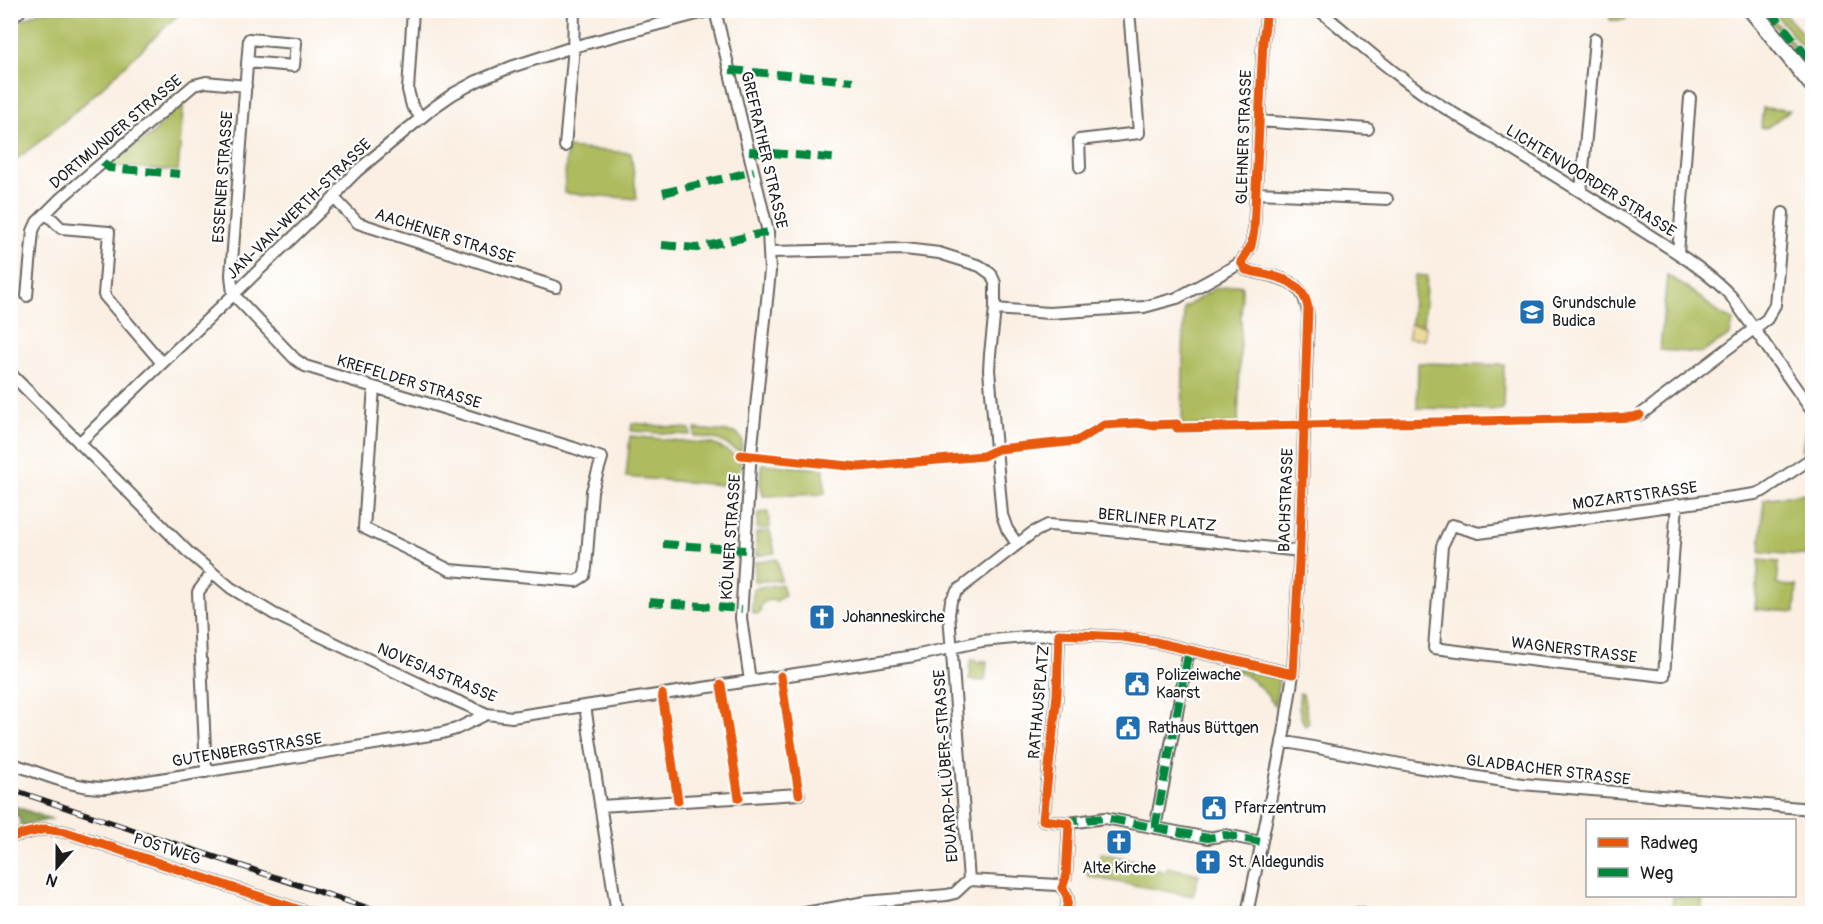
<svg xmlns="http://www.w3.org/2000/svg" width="1823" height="924" viewBox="0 0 1823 924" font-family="Pangolin,sans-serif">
	<rect width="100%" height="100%" fill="#fff"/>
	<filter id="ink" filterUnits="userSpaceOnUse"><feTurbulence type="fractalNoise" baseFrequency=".0167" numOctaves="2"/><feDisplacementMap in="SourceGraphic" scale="12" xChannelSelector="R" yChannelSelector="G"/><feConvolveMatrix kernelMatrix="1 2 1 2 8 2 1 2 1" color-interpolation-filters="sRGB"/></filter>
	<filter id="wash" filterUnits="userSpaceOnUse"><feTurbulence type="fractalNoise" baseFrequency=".008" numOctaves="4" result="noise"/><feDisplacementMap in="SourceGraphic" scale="24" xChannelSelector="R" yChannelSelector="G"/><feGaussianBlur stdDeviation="1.35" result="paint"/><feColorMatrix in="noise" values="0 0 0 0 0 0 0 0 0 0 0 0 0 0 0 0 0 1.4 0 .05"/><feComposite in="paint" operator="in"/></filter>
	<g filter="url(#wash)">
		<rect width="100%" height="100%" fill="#faefe2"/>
		<path fill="#aebc5e" stroke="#656c3d" stroke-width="1.5" d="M40 11H182C127 63 73 119 11 163V26Z
			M1610 11V10L1629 11 1628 17 1624 20H1610Z
			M1763 11H1767L1812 67V73Z
			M1773 11H1782L1812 44V59Z
			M184 99 178 171 112 166 109 164 128 150 153 134 176 106Z
			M1763 108 1790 110 1768 127 1764 128 1761 127Z
			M567 148 631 153 637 199 564 193Z
			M1415 275 1427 276 1423 326 1411 324Z
			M1667 275C1685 286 1702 298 1717 312 1722 317 1728 316 1733 321L1730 335 1702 353 1660 350Z
			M1236 285 1242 286 1238 424 1182 426 1184 308 1214 289Z
			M1418 363 1504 365 1503 410 1417 408Z
			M1807 418 1812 425V445L1802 451Z
			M632 423 690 429V435L631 431Z
			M695 429 737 433 742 440 741 453 719 440 694 436Z
			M630 436 712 444C722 447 730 454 741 458L738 480 734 486 626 477Z
			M762 464 824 469 825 494 763 496 760 482Z
			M1812 492V556L1760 552 1764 499Z
			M768 512 770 528 757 529 758 513Z
			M770 531 775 553 756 556V533Z
			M777 559 781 580 754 582 755 562Z
			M1759 560 1779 562 1777 585 1797 586 1795 612 1755 609Z
			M782 584 785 595 777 601C769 599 763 600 759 609L761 610 760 613 757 614 752 612 753 588Z
			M971 660H976L977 663H981V661H987L985 681 969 680 971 668H969Z
			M1237 667 1279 678 1275 706C1264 690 1254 679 1237 671Z
			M1300 693 1303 694 1309 723 1305 726C1299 714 1298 706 1300 693Z
			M1101 853 1153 864 1152 869 1166 872 1168 867 1199 874 1193 896 1090 877 1085 871 1086 863 1098 865Z
			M1673 896H1703L1701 913H1672Z"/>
		<path fill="#8aa455" stroke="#536038" stroke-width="1.5" d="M11 805 51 819 21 826 18 815 11 816Z"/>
		<path fill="#eeda9e" stroke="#857b5d" stroke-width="1.5" d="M1410 324 1426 326 1424 340 1408 338Z"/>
	</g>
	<g filter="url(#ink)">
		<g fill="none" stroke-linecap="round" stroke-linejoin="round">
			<defs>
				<path id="street" d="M413 10 408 90 412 106 421 117
					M715 10 768 232 770 271 750 465 743 586 741 618 750 681
					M1319 10C1360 44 1400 80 1445 108 1507 147 1570 184 1632 224 1666 246 1703 267 1731 296L1812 411
					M247 62 294 66 296 43 249 39 231 275 233 294 295 359 305 366 574 448 602 458 592 491 586 568 584 576 576 581 450 570 364 528 374 387
					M1259 121 1368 129
					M565 146 573 58 574 10
					M1080 167 1079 140 1139 133 1129 10
					M1581 191 1595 39
					M1257 193 1387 199
					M334 198 358 223 556 287
					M770 252 905 249 939 253 980 266 991 274 995 283V309
					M1678 253 1690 98
					M1241 262 1246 270C1276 278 1306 277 1308 315L1300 545 1293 674 1284 733 1247 914
					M27 296 33 231 37 222 46 213
					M162 363 104 295 109 232 61 228 46 213 61 198 194 85 206 82 246 86
					M10 373 188 552 231 588 274 614 439 693 487 714 512 717 914 656 982 641 1059 634 1123 637 1155 642 1293 674
					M1640 415 1767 319 1775 305 1783 213
					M79 443 334 198 344 184 357 171 433 108 453 94 477 81 511 67 573 47 712 10
					M1677 504 1664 676 1585 667 1434 648 1442 546 1452 525 1479 533 1755 494 1763 491 1812 458
					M1017 544 1007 529 1002 515 989 370 990 354 995 309 1049 313 1144 307 1177 298 1232 268 1241 262 1251 246 1254 230 1263 41 1267 10
					M1059 634 1057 695 1043 820 1069 823 1105 818 1208 838 1226 835 1261 842
					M585 706 617 914
					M1282 741 1416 767 1522 784 1812 809
					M10 763C41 773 72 788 105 788L442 733 456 729 487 714
					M206 772 198 592 212 573
					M600 806 799 794
					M1155 828 1189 650
					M10 837 45 829 66 832 312 914
					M1066 877 1069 823
					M969 880 949 614 951 601 957 591 1032 533 1048 525 1091 528 1300 551
					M969 880 1058 885C1070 893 1069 901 1065 914
					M1358 913 1363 914
					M800 914 865 902 947 895 955 893 969 880"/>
				<path id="primary" d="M1752 10 1812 84
					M10 13 17 10"/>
			</defs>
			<use href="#street" stroke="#6a6661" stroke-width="14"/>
			<use href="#primary" stroke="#6a6661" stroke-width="20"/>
			<use href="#street" stroke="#fff" stroke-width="10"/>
			<use href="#primary" stroke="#fff" stroke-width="16"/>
			<defs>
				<path id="rail" d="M10 789 386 914"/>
			</defs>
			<use href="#rail" stroke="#1c1c1c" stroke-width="6"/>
			<use href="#rail" stroke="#fff" stroke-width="4" stroke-dasharray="11" stroke-linecap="butt"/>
			<path stroke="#00873e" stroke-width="8" stroke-dasharray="15 8" stroke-linecap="butt" d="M1770 10 1812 63
				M730 70 853 81
				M749 151 840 159
				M103 162 109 168 180 174
				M663 193 754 171
				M662 245 697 248 768 232
				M663 544 745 550
				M649 602 742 609
				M1064 822 1105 818 1208 838 1226 835 1261 842
				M1155 828 1189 650"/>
			<defs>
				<path id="cycleway" d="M1177 428 1609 418 1632 417 1640 415
					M741 455 859 467 983 456 998 449 1077 441 1104 425 1137 423 1150 425 1177 424
					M781 676 799 794
					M721 685 739 798
					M662 694 678 801
					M10 837 45 829 66 832 312 914
					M1065 914C1068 903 1070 897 1062 888L1066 877 1069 823 1043 820 1057 695 1059 634 1123 637 1155 642 1293 674 1300 545 1308 308C1303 277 1271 276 1246 270L1241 262 1251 246 1254 230 1263 41 1267 10"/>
			</defs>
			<use href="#cycleway" stroke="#fff" stroke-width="13"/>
			<use href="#cycleway" stroke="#e8590c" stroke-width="9"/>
		</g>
	</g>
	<defs>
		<symbol id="school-square" viewBox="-11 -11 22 22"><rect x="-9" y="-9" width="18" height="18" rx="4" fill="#1f6fb2" stroke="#fff"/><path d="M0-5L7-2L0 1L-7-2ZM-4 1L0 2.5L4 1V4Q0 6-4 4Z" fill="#fff"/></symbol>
		<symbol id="church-square" viewBox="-11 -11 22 22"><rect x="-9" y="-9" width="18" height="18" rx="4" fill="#1f6fb2" stroke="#fff"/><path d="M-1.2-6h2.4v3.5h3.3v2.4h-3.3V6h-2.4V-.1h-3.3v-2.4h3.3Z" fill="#fff"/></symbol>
		<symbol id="civic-square" viewBox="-11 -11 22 22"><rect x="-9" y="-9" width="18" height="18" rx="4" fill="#1f6fb2" stroke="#fff"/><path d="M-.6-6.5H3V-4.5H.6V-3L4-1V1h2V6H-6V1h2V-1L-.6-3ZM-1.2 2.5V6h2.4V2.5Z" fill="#fff"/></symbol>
	</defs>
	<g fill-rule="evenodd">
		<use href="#school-square" x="1517" y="297" width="30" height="30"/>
		<use href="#church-square" x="807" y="602" width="30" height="30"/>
		<use href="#civic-square" x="1122" y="669" width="30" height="30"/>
		<use href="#civic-square" x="1113" y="713" width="30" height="30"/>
		<use href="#civic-square" x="1199" y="793" width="30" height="30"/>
		<use href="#church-square" x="1104" y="827" width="30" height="30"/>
		<use href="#church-square" x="1193" y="847" width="30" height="30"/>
	</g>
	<g text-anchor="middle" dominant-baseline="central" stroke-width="4.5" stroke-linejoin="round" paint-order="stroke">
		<g font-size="16" fill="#1c1c1c" stroke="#fff">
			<text transform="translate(116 132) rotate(-40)">DORTMUNDER STRASSE</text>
			<text transform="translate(1244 137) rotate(-88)">GLEHNER STRASSE</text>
			<text transform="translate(764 150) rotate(77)">GREFRATHER STRASSE</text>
			<text transform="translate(223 177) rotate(-86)">ESSENER STRASSE</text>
			<text transform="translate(1591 181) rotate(32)">LICHTENVOORDER STRASSE</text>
			<text transform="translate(299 209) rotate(-44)">JAN-VAN-WERTH-STRASSE</text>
			<text transform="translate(445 236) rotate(18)">AACHENER STRASSE</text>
			<text transform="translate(409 382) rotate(17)">KREFELDER STRASSE</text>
			<text transform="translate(1635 496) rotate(-8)">MOZARTSTRASSE</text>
			<text transform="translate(1286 500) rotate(-88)">BACHSTRASSE</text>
			<text transform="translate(1157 520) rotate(6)">BERLINER PLATZ</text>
			<text transform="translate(731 537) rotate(-86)">KÖLNER STRASSE</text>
			<text transform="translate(1574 650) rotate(7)">WAGNERSTRASSE</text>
			<text transform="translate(437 673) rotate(23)">NOVESIASTRASSE</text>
			<text transform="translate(1039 702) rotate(-85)">RATHAUSPLATZ</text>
			<text transform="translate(247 750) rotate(-9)">GUTENBERGSTRASSE</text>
			<text transform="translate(946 766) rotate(-94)">EDUARD-KLÜBER-STRASSE</text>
			<text transform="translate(1548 770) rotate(7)">GLADBACHER STRASSE</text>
			<text transform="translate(167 849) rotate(18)">POSTWEG</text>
		</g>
		<g font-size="16" fill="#1c1c1c" stroke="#fff" text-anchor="start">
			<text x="1552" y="303">Grundschule<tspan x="1552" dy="18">Budica</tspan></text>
			<text x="842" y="617">Johanneskirche</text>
			<text x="1156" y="675">Polizeiwache<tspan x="1156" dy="18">Kaarst</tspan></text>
			<text x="1148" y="728">Rathaus Büttgen</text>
			<text x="1234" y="808">Pfarrzentrum</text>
			<text x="1228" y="862">St. Aldegundis</text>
			<text x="1119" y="868" text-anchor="middle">Alte Kirche</text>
		</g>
	</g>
	<rect width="1823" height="924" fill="none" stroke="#fff" stroke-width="36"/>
	<rect x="1586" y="819" width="210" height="78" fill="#ffffff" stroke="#a4a4a4" stroke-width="1.5"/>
	<rect x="1598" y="838" width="30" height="9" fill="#e8590c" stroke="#a4a4a4" stroke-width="1.5"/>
	<text x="1640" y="849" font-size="18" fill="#1c1c1c">Radweg</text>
	<rect x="1598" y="868" width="30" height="9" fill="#00873e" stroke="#a4a4a4" stroke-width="1.5"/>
	<text x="1640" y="879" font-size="18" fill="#1c1c1c">Weg</text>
	<g transform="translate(57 867) rotate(201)" stroke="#ffffff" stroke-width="4.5" paint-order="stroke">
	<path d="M0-4.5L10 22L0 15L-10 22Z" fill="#1c1c1c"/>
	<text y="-9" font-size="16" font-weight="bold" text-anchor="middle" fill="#1c1c1c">N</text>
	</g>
</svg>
